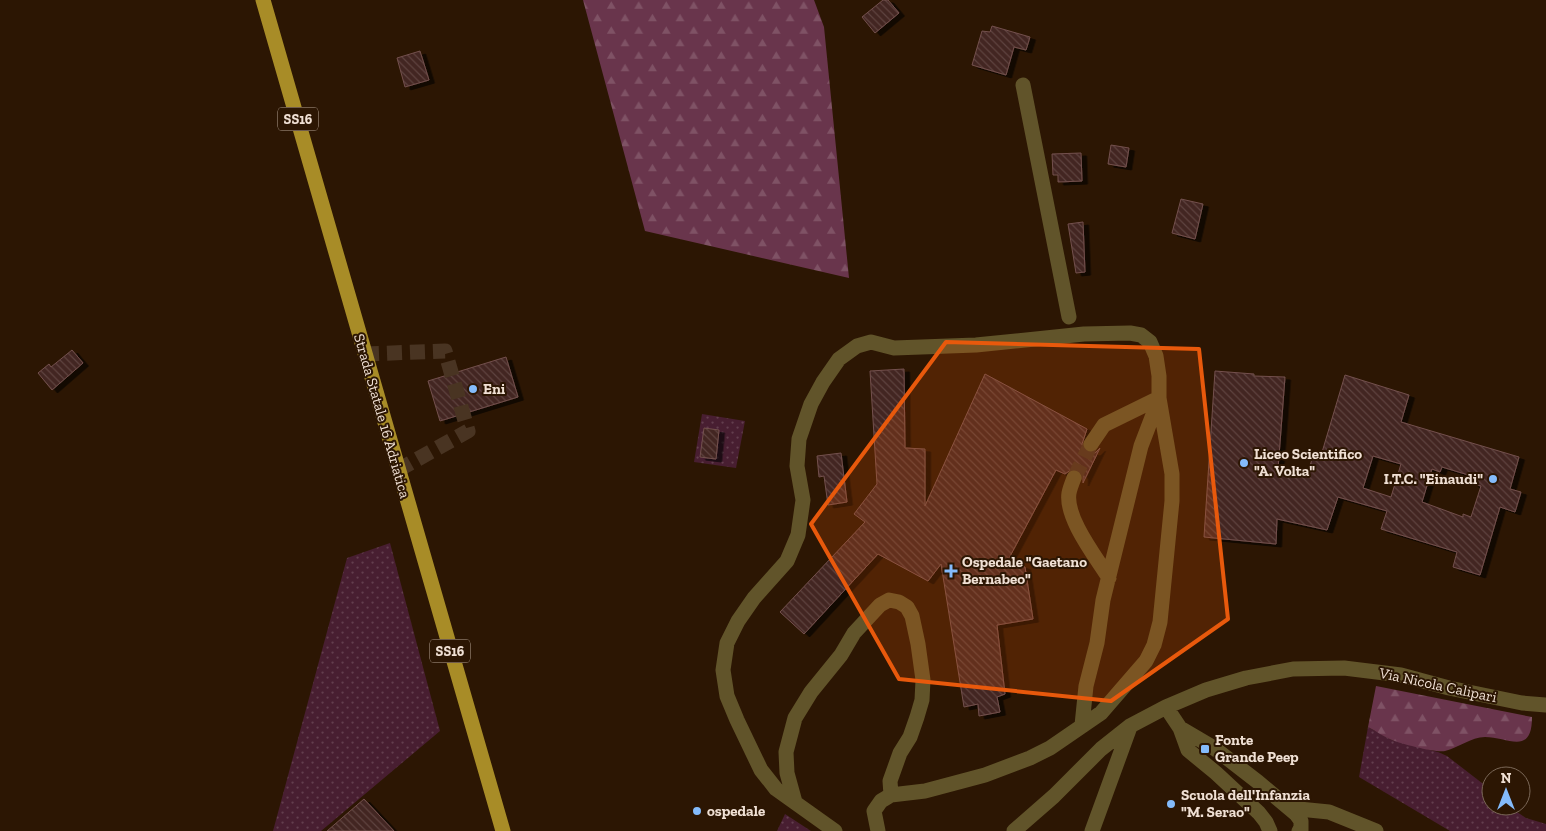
<svg xmlns="http://www.w3.org/2000/svg" width="1546" height="831" viewBox="0 0 1546 831" font-family="'Zilla Slab',serif">
	<defs>
		<pattern id="green-dots" width="8" height="8" patternUnits="userSpaceOnUse" patternTransform="scale(1.25)"><rect width="8" height="8" fill="#481e31"/><path d="M2 2h.1M6 6h.1" fill="none" stroke="#633e4e" stroke-width="1.8" stroke-linecap="round"/></pattern>
		<pattern id="forest-firs" width="22" height="20" patternUnits="userSpaceOnUse" patternTransform="scale(1.25)"><rect width="22" height="20" fill="#69354c"/><path d="M5 1l3.5 6h-7zM16 11l3.5 6h-7z" fill="#7f5265"/></pattern>
		<pattern id="building-back-hatch" width="6" height="6" patternUnits="userSpaceOnUse" patternTransform="scale(1.25)"><rect width="6" height="6" fill="#432521"/><path d="M-1 5l2 2M0 0l6 6M5-1l2 2" fill="none" stroke="#5e4440"/></pattern>
		<filter id="shadow"><feDropShadow dx="5.5" dy="3" stdDeviation="0" flood-color="#0009"/></filter>
	</defs>
	<rect width="100%" height="100%" fill="#2c1603"/>
	<path fill="url(#green-dots)" d="M702 414 745 421 736 468 694 462Z
		M390 543 440 731 321 831H273L347 558Z
		M1368 727 1392 740 1438 752 1447 756 1491 790V806H1508L1526 818 1546 824V831H1450L1359 777Z
		M785 814 811 831H777Z"/>
	<path fill="url(#forest-firs)" d="M583 0H814L824 27 849 278 645 231Z
		M1376 686 1532 717C1532 756 1508 737 1485 737 1471 737 1458 748 1445 751 1436 753 1402 744 1392 740 1384 737 1376 731 1368 727Z"/>
	<path fill="url(#building-back-hatch)" stroke="#73504d" fill-rule="evenodd" filter="url(#shadow)" d="M883 0H888L899 13 875 33 862 17Z
		M992 26 1030 37 1026 50 1014 47 1006 75 972 65 982 31 990 32Z
		M420 51 429 80 405 87 397 58Z
		M1111 145 1129 148 1126 167 1108 164Z
		M1081 153 1082 181 1058 182V175H1053L1052 154Z
		M1181 199 1203 204 1195 239 1172 233Z
		M1083 222 1085 272 1076 273 1068 224Z
		M72 350 83 363 52 390 38 373 49 364 51 367Z
		M506 357 518 397 440 421 428 381Z
		M904 369 905 448 925 449V506L985 374 1087 429 1082 444 1086 452 1095 453 1100 448 1083 483V476L1078 470 1072 469 1065 474 1056 470 1008 560 1025 567 1033 619 997 625 1005 694 997 697 1000 712 979 716 978 704 964 707 941 564 928 581 878 554 804 634 780 612 865 522 854 514 877 484 870 371Z
		M1215 371 1254 374V376L1285 377 1278 469H1309L1313 456 1320 459 1345 375 1409 395 1401 422 1519 457 1510 489 1521 492 1515 512 1500 507 1480 575 1453 567 1457 552 1381 529 1387 511 1338 497 1327 530 1277 519 1276 544 1204 537ZM1373 456 1401 464 1391 497 1363 488ZM1442 467 1475 477 1473 484 1481 486 1471 517 1463 514V517L1422 502 1432 469 1440 472Z
		M704 428 719 430 716 459 700 457Z
		M841 453 847 502 828 505 824 476 819 477 817 456Z
		M364 799 394 831H327Z"/>
	<g fill="none" stroke-linecap="round" stroke-linejoin="round">
		<path stroke="#493422" stroke-width="15" stroke-dasharray="15 8" stroke-linecap="butt" d="M364 354 445 351 468 431 398 470
			M1074 478 1091 444"/>
		<path stroke="#61542a" stroke-width="15" d="M1023 85 1069 317
			M1091 444 1104 425 1159 398
			M1074 478C1072 483 1070 488 1069 493 1065 518 1096 557 1109 578
			M1166 707 1180 728 1188 750 1216 773 1259 813 1266 822 1270 831
			M1082 725 1086 686 1097 643 1103 600 1141 446 1159 399
			M1180 728 1214 748 1258 782 1296 814 1301 821V830L1299 831
			M795 802 787 773 786 752 795 718 811 692 841 655 854 633 880 605 889 600 899 602 907 607 912 616 918 644 923 680 922 700 917 717 910 737 900 753 890 781 891 795
			M1289 808 1329 812 1376 831
			M835 831 776 789 761 770 737 720 727 696 723 670 727 643 738 621 754 598 787 561 798 535 803 500 797 466 799 439 811 404 823 382 839 359 857 346 871 342 894 348 976 345 1084 334 1130 333 1141 335 1150 342 1156 356 1159 376V398L1172 474V501L1160 622 1154 645 1146 661 1101 713 1050 748 1030 758 985 775 925 791 891 795 881 801 874 811 878 831
			M1014 831 1054 796 1101 749 1130 726 1166 707 1206 690 1246 678 1293 669 1344 668 1401 675 1449 688 1522 703 1546 705
			M1092 831 1130 727"/>
		<path stroke="#a88c27" stroke-width="15" d="M263 0 503 831"/>
	</g>
	<path fill="#e8590c" fill-opacity="0.2" stroke="#e8590c" stroke-width="4" stroke-linejoin="round" d="M946 342 1199 349 1228 619 1111 701 899 679 811 524Z"/>
	<g fill="#84bbfb" stroke="#2c1603" stroke-width="2">
		<circle cx="473" cy="389" r="5"/>
		<circle cx="1244" cy="463" r="5"/>
		<circle cx="1493" cy="479" r="5"/>
		<path d="M948.5 563.5h5v5h5v5h-5v5h-5v-5h-5v-5h5z"/>
		<rect x="1200" y="744" width="10" height="10" rx="2.5"/>
		<circle cx="1171" cy="804" r="5"/>
		<circle cx="697" cy="811" r="5"/>
	</g>
	<g text-anchor="middle" dominant-baseline="central" stroke-width="4" stroke-linejoin="round" paint-order="stroke">
		<g fill="#2c1603" stroke="#b5a395" stroke-width="1">
			<rect x="278" y="107.5" width="40" height="23" rx="4"/>
			<rect x="430" y="639.5" width="40" height="23" rx="4"/>
		</g>
		<g font-size="14" font-weight="bold" fill="#f0e0d4">
			<text x="298" y="119">SS16</text>
			<text x="450" y="651">SS16</text>
		</g>
		<g font-size="15" font-weight="bold" fill="#f0e0d4" stroke="#2c1603" text-anchor="start">
			<text x="483" y="389">Eni</text>
			<text x="1254" y="454">Liceo Scientifico<tspan x="1254" dy="17">"A. Volta"</tspan></text>
			<text x="1483" y="479" text-anchor="end">I.T.C. "Einaudi"</text>
			<text x="962" y="562">Ospedale "Gaetano<tspan x="962" dy="17">Bernabeo"</tspan></text>
			<text x="1215" y="740">Fonte<tspan x="1215" dy="17">Grande Peep</tspan></text>
			<text x="1181" y="795">Scuola dell'Infanzia<tspan x="1181" dy="17">"M. Serao"</tspan></text>
			<text x="707" y="811">ospedale</text>
		</g>
		<g font-size="15" fill="#f0e0d4" stroke="#2c1603">
			<text transform="translate(382 416) rotate(74)">Strada Statale 16 Adriatica</text>
			<text transform="translate(1438 685) rotate(12)">Via Nicola Calipari</text>
		</g>
	</g>
	<g transform="translate(1506 791)"><circle r="24" fill="#2c1603" stroke="#7a6757"/>
	<path d="M0-4L9 19L0 12L-9 19Z" fill="#84bbfb"/>
	<text y="-8" font-size="14" font-weight="bold" text-anchor="middle" fill="#f0e0d4">N</text>
	</g>
</svg>
